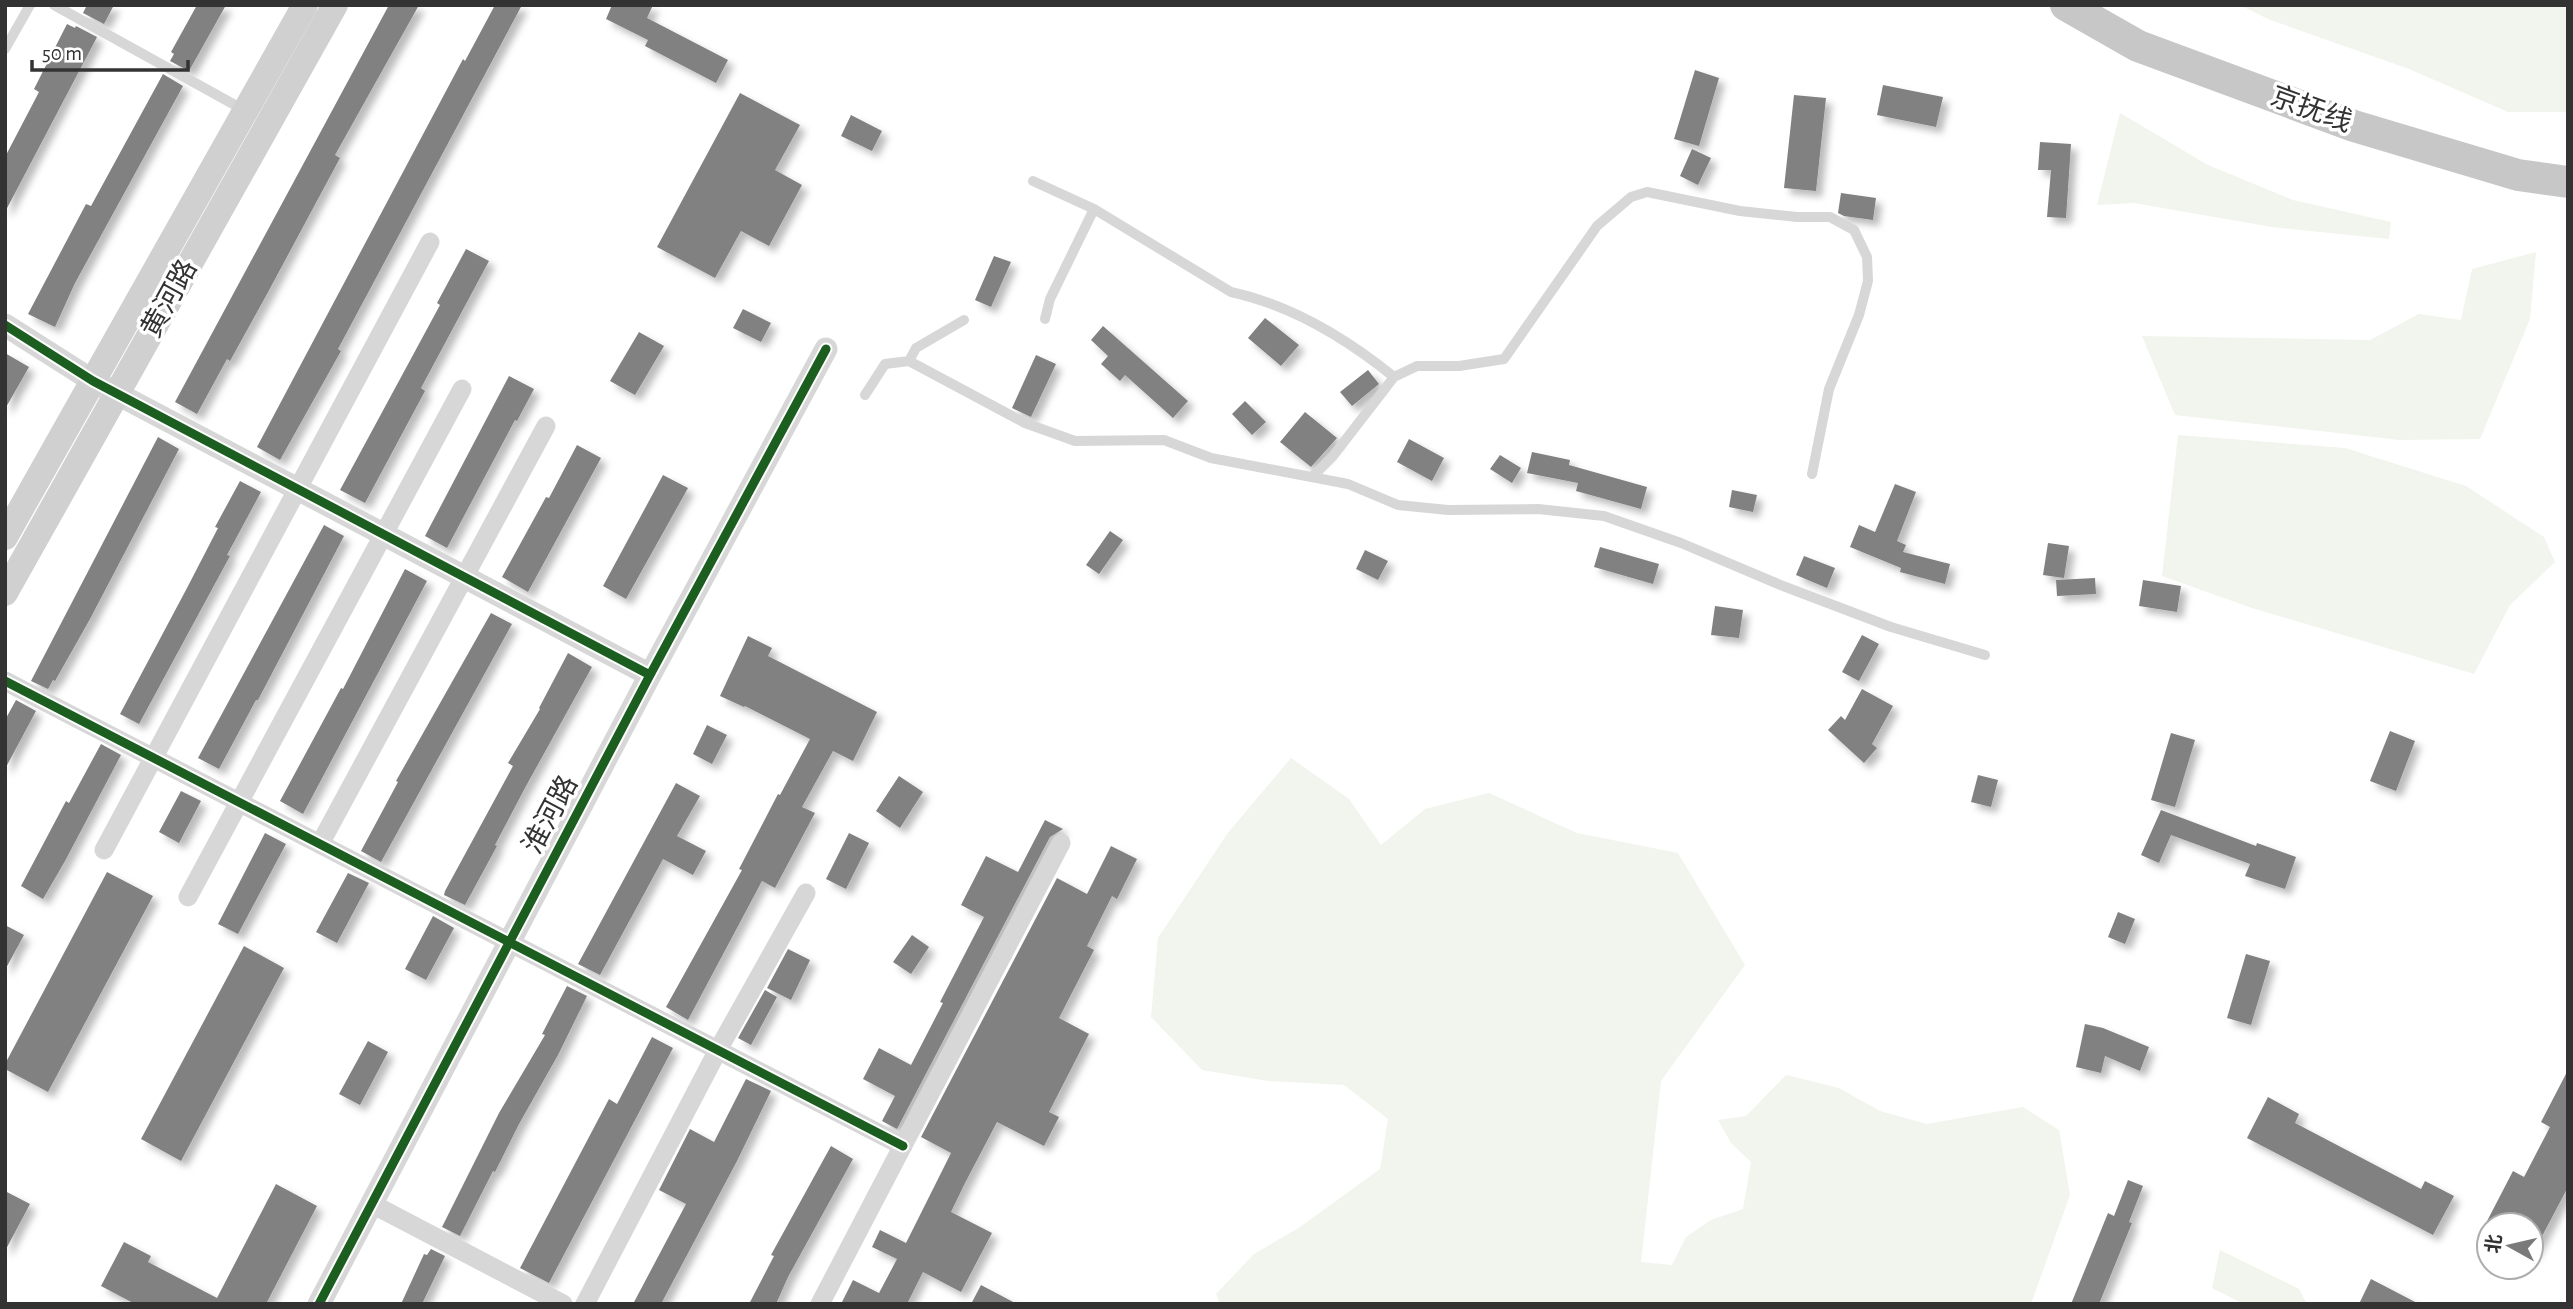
<svg xmlns="http://www.w3.org/2000/svg" width="2573" height="1309" viewBox="0 0 2573 1309" font-family="'Alegreya Sans','Noto Sans SC',sans-serif">
	<defs>
		<filter id="shadow"><feDropShadow dx="6" dy="6" stdDeviation="3.5" flood-color="#0004"/></filter>
	</defs>
	<rect width="100%" height="100%" fill="#fff"/>
	<path fill="#f1f5ed" d="M2240 5H2568V112H2508L2409 69 2268 19Z
		M2120 113 2208 165 2293 200 2391 222 2389 239 2272 227 2134 203 2097 205Z
		M2536 252 2530 319 2480 439 2400 440 2175 415 2142 336 2370 340 2419 314 2461 320 2472 269Z
		M2178 435 2345 448 2466 486 2544 537 2555 562 2510 605 2474 674 2252 608 2162 576Z
		M1291 758 1349 799 1381 845 1425 809 1489 793 1577 833 1678 853 1745 965 1661 1081 1641 1262 1672 1265 1686 1237 1711 1220 1743 1209 1751 1162 1731 1143 1718 1120 1746 1116 1786 1075 1839 1088 1880 1111 1927 1124 2023 1107 2059 1130 2070 1195 2031 1304H1220L1216 1294 1254 1254 1300 1227 1380 1169 1388 1119 1344 1085 1268 1081 1202 1070 1151 1017 1158 938 1227 834Z
		M2220 1250 2299 1289 2307 1304H2244L2212 1288Z"/>
	<path fill="#818181" filter="url(#shadow)" d="M87 5H114L104 24 83 13Z
		M197 5H226L189 71 170 61 174 54 171 52Z
		M389 5H419L335 155 340 158 267 294 230 361 227 359 197 414 175 402Z
		M495 5H522L338 349 341 351 280 460 257 447 463 59 465 61Z
		M612 5H653L647 18 728 60 716 83 645 46 648 40 606 19Z
		M67 24 75 28 76 26 97 37 96 39 5 212V157L39 92 34 89Z
		M1695 70 1719 78 1699 146 1674 139Z
		M163 74 183 86 75 283 55 327 28 314 86 204 91 206Z
		M1883 85 1943 97 1936 127 1877 115Z
		M740 93 800 125 775 170 802 185 769 246 741 231 715 278 657 247Z
		M1794 95 1826 98 1816 191 1784 188Z
		M851 115 882 131 872 151 841 136Z
		M2040 142 2071 144 2066 218 2047 217 2051 170H2038Z
		M1692 149 1711 158 1698 185 1680 176Z
		M1841 193 1876 198 1873 220 1844 216 1838 213Z
		M466 249 489 261 421 388 425 391 365 503 340 490 440 305 437 303Z
		M994 256 1011 262 991 307 975 300Z
		M743 309 771 323 761 342 733 328Z
		M1265 318 1299 345 1281 366 1248 338Z
		M1103 326 1188 401 1173 418 1125 375 1120 381 1101 364 1108 356 1091 340Z
		M639 332 664 346 635 395 610 381Z
		M5 353 29 367 5 409Z
		M1036 355 1056 364 1031 417 1012 408Z
		M1368 370 1379 384 1352 406 1340 392Z
		M509 376 534 389 517 421 515 420 447 548 425 536Z
		M1245 401 1266 422 1252 435 1232 414Z
		M1305 412 1337 438 1311 467 1280 442Z
		M158 437 179 449 90 619 55 681 53 680 48 689 31 681Z
		M1409 439 1444 458 1432 481 1397 462Z
		M577 445 601 458 528 592 502 577 546 497 549 498Z
		M1532 452 1570 460 1569 465 1647 487 1641 509 1576 491 1578 483 1527 473Z
		M1500 455 1521 468 1512 483 1490 469Z
		M663 475 688 488 626 599 603 586Z
		M240 481 261 492 227 555 230 556 139 724 120 714 187 588 218 528 215 527Z
		M1895 484 1916 492 1897 541 1906 545 1903 552 1950 564 1945 584 1900 572 1901 568 1850 547 1859 525 1875 532Z
		M1732 490 1757 495 1753 512 1729 507Z
		M324 525 344 536 258 700H256L219 769 198 758Z
		M1110 531 1123 540 1099 574 1086 565Z
		M2048 543 2069 546 2064 578 2043 575Z
		M1600 547 1659 564 1653 584 1594 567Z
		M1365 550 1388 561 1378 580 1356 569Z
		M1804 556 1835 568 1827 588 1796 575Z
		M405 569 427 581 303 814 280 801 341 688 343 689Z
		M2095 578 2096 594 2057 596 2056 580Z
		M2143 580 2181 586 2177 612 2139 606Z
		M1715 606 1743 610 1739 638 1711 635Z
		M491 613 512 624 381 862 361 851 398 782 396 781Z
		M1862 635 1879 644 1859 681 1842 672Z
		M748 636 772 648 768 656 877 712 853 761 833 751 802 807 815 813 775 888 762 881 688 1020 666 1007 742 870 739 869 778 794 780 795 810 739 745 706 744 707 720 696Z
		M568 653 592 667 526 786 495 845 497 846 465 905 444 895 445 891 513 766 508 763 540 709 539 708Z
		M1862 689 1893 706 1872 744 1877 748 1864 763 1828 730 1841 716 1845 720Z
		M16 700 36 711 5 769V720Z
		M707 725 727 735 712 764 693 754Z
		M2390 731 2415 741 2396 791 2370 781Z
		M2171 733 2195 740 2175 807 2151 800Z
		M101 744 121 755 65 861 43 899 21 886 66 801 69 803Z
		M1978 775 1998 780 1991 807 1971 802Z
		M899 776 923 792 900 828 876 811Z
		M676 783 700 796 677 836 706 851 693 875 663 859 600 975 578 964Z
		M181 791 201 801 179 843 159 832Z
		M2161 810 2256 846 2257 843 2296 857 2285 889 2245 876 2250 864 2171 835 2159 863 2141 855Z
		M1045 820 1063 829 1050 837 897 1129 882 1121 895 1096 863 1079 879 1048 911 1065 943 1003 940 1002 984 917 961 905 986 856 1018 872Z
		M265 833 286 844 238 934 218 924Z
		M849 833 869 843 846 889 826 879Z
		M1111 846 1137 859 1117 899 1112 896 1087 946 1094 950 1059 1018 1089 1034 1049 1112 1059 1117 1044 1146 997 1122 965 1183 951 1212 992 1233 961 1292 923 1272 907 1304H841L853 1280 879 1293 897 1259 872 1247 880 1230 906 1243 951 1153 921 1137 1057 878 1087 894Z
		M107 872 153 896 48 1092 5 1069V1064Z
		M348 873 369 883 337 943 316 932Z
		M2118 912 2135 919 2125 944 2108 937Z
		M433 916 454 928 426 980 405 969Z
		M5 925 24 935 5 970Z
		M912 935 929 947 911 974 893 962Z
		M244 946 284 968 181 1161 141 1139Z
		M788 949 810 960 791 1000 767 988Z
		M2246 954 2270 961 2251 1025 2227 1018Z
		M567 986 587 996 558 1055 519 1124 495 1172 493 1171 460 1236 442 1227 499 1113 545 1035 542 1034Z
		M765 990 777 997 751 1045 738 1038Z
		M2085 1024 2103 1028 2149 1047 2140 1071 2105 1056 2101 1073 2076 1067Z
		M652 1037 673 1048 549 1283 520 1268 609 1099 617 1104Z
		M368 1041 388 1052 360 1105 339 1094Z
		M2568 1070V1187L2531 1257V1225H2485L2513 1171 2524 1177 2550 1127 2541 1122Z
		M746 1079 771 1091 737 1161 661 1304H633L686 1204 659 1190 690 1129 714 1142Z
		M2268 1097 2299 1114 2295 1123 2421 1189 2425 1181 2454 1196 2433 1235 2247 1138Z
		M831 1146 853 1159 788 1277 776 1304H749L774 1256 771 1255Z
		M2128 1180 2143 1186 2129 1222 2132 1223 2099 1304H2071L2108 1213 2114 1216Z
		M276 1184 317 1206 266 1304H135L101 1286 124 1242 151 1256 148 1262 217 1298Z
		M5 1191 30 1204 5 1251Z
		M431 1249 445 1256 422 1304H401L424 1254 427 1255Z
		M2371 1279 2419 1304H2359Z
		M981 1285 1017 1304H971Z"/>
	<g fill="none" stroke-linecap="round" stroke-linejoin="round">
		<path stroke="#d7d7d7" stroke-width="10" d="M54 5 244 110
			M5 49 30 5
			M1033 181 1094 209 1231 292C1291 305 1347 339 1394 377
			M1045 319 1050 299 1094 209
			M909 361 916 348 964 320
			M865 395 885 364 909 361 1025 423 1075 441 1164 440 1211 458 1348 484 1398 505 1448 510 1538 509 1604 516 1681 543 1783 586 1891 627 1985 655
			M1312 477 1333 456 1394 377 1417 366H1459L1504 359 1597 226 1631 197 1647 192 1740 211 1797 217H1830L1854 230 1867 257 1868 281 1859 315 1829 389 1812 474"/>
		<path stroke="#d7d7d7" stroke-width="19" d="M5 681 903 1146
			M320 844 546 426
			M104 850 430 242
			M188 897 462 389
			M372 1204 563 1304
			M585 1304 718 1050 806 893
			M820 1304 1061 843"/>
		<path stroke="#d7d7d7" stroke-width="23" d="M5 325 93 381 650 675
			M319 1304 650 675 826 349"/>
		<path stroke="#d0d0d0" stroke-width="26" d="M5 537 305 5
			M5 593 335 5"/>
		<path stroke="#c7c7c7" stroke-width="32" d="M2066 5 2138 46 2354 126 2518 175 2568 182"/>
		<defs>
			<path id="cycleway" d="M5 325 93 381 650 675
				M5 681 903 1146
				M319 1304 650 675 826 349"/>
		</defs>
		<use href="#cycleway" stroke="#fff" stroke-width="13"/>
		<use href="#cycleway" stroke="#1b5e20" stroke-width="9"/>
	</g>
	<g text-anchor="middle" dominant-baseline="central" stroke-width="7" stroke-linejoin="round" paint-order="stroke">
		<g font-size="28" fill="#333" stroke="#fff">
			<text transform="translate(2311 110) rotate(20)">京抚线</text>
			<text transform="translate(170 299) rotate(-61)">黄河路</text>
			<text transform="translate(551 815) rotate(-62)">淮河路</text>
		</g>
	</g>
	<rect width="2573" height="1309" fill="none" stroke="#333333" stroke-width="14"/>
	<g transform="translate(2510 1246) rotate(278)"><circle r="33" fill="#ffffff" stroke="#adadad" stroke-width="2"/>
	<path d="M0-5L12 26L0 18L-12 26Z" fill="#7a7a7a"/>
	<text y="-10" font-size="19" font-weight="bold" text-anchor="middle" fill="#333333">北</text>
	</g>
	<path d="M32 60v10h156v-10" fill="none" stroke="#333333" stroke-width="3.5"/>
	<text x="42" y="60" font-size="21" fill="#333333" stroke="#ffffff" stroke-width="5" paint-order="stroke">50 m</text>
</svg>
